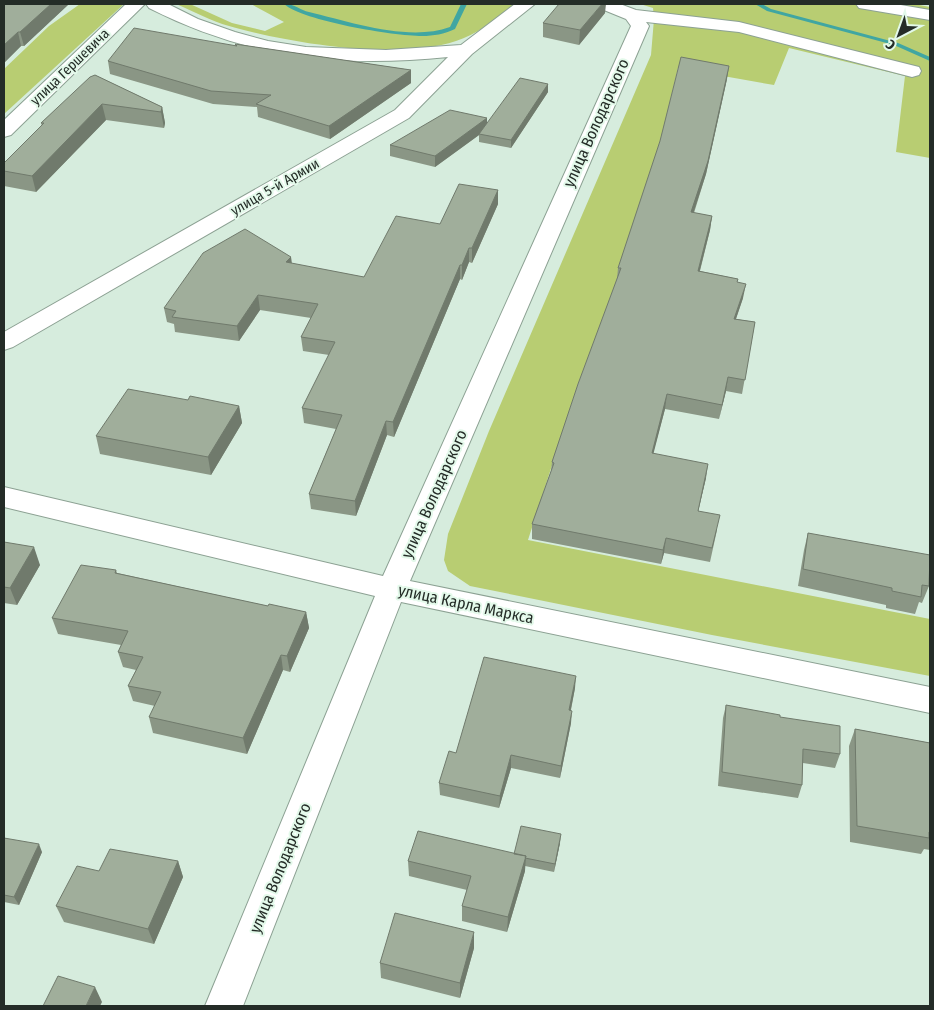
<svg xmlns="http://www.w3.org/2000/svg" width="934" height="1010" viewBox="0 0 934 1010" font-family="'Fira Sans Condensed',sans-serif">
	<rect width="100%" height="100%" fill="#d6ecdd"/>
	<path fill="#b8cd72" d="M80 4H124L4 114V69L49 26Z
		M176 4H190L232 23 265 31 284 22 251 4H517C498 18 479 33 456 41 397 61 288 43 229 26 211 21 193 11 176 4Z
		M640 4H914L930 7V158L896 152 905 76 789 48 774 85 678 68 657 155 615 285 575 394 528 540 930 619V676L712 635 470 586 448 571 444 560 448 534 489 431 651 55 654 19 653 8Z"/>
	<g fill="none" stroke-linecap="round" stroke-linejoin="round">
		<path fill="#40a6a2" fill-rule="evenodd" d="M284 4C293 3 300 10 309 12 351 22 409 42 450 27L461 4H467L455 29C444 34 434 36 422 36 394 36 303 21 284 4Z
			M755 4H762L771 9 898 43 930 57V61L894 45 767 11Z"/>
		<defs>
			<path id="minor" d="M126 4H145L11 135 4 137V120Z
				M146 4H168L198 19 235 32 268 41 306 47 386 50 461 45 515 4H535L472 54 409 118 13 347 4 350V332L395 110 448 57C338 68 248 58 149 8Z
				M596 4H620L636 10 739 22 919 67 921 71 919 75 912 77 739 32 646 22 649 26 410 581 930 687V713L401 602 243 1006H205L375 596 4 507V487L383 576 631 26 626 19 599 8Z
				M856 4H895L930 10V20L865 9 859 8Z"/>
		</defs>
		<use href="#minor" stroke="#8ca193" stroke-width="2"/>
		<use href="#minor" fill="#fff" fill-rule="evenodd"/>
	</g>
	<path fill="#8a9685" d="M4 4H69L24 46H21L4 63Z
		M605 13 579 45 543 37V23Z
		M235 44 411 70V83L330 139 258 117 257 107 213 104 110 74 108 61 235 46Z
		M95 75 162 107 165 123 164 128 106 120 36 192 4 186V163L42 126 41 123Z
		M727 79 706 174 694 213 712 216 710 230 700 271 738 279 737 282 743 298 736 319 755 322 742 394 726 391 719 419 665 409 653 453 706 478 698 511 717 530 710 562 664 553 661 564 532 539V524L551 471 552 462 617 279 618 268Z
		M548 84V92L511 148 479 142V135L435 167 390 156V145L487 118V123Z
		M498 190V204L472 263 469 262 462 280 460 279 394 437 387 435 356 516 311 509 309 494 336 429 304 423 302 408 329 355 303 351 301 337 311 318 260 310 239 341 175 332 174 324 167 322 164 308 291 257 292 264 364 277 440 224Z
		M188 400 239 406 242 423 211 475 100 454 96 436Z
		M808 533 929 586 922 603 919 602 915 614 886 608V605L798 586 804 550Z
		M4 542 40 565 17 605 4 603Z
		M116 570 117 573 268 606 306 612 309 628 290 672 283 670 247 754 153 733 149 717 155 706 133 701 128 686 136 670 123 667 118 652 121 645 58 634 52 618Z
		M575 688 571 710V723L560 778 511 768 499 808 440 795 439 783 456 753Z
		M726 705 780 717 840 754 835 768 803 763 802 785 798 798 718 786 723 718Z
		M855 729 930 743V850L924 849 921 854 850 842 849 746Z
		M4 838 42 852 19 905 4 902Z
		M560 843 554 872 525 866V871L507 932 462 921V906L467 890 409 876 408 861 514 854Z
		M178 861 183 877 154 944 64 922 56 906 99 871Z
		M474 948 460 998 381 978 380 963Z"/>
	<path fill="#707a6c" d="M51 4H69L24 46 20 32Z
		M602 4H606L605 13 579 45 580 30Z
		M18 32 21 46 4 63V45Z
		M729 66 727 79 706 174 689 226 691 212Z
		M411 70V83L330 139 329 126Z
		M548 84V92L511 148V140Z
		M102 104 106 120 36 192 32 176Z
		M162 107 165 123 164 128 161 112Z
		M487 118V129L479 134V135L435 167V156Z
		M498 190V204L472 263V248Z
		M712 216 710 230 696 285 698 271Z
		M469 248V262L462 280V265Z
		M291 257 292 271 286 262Z
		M460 265V279L394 437 393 422Z
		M746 284 743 298 731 333 734 319Z
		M258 295 260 310 239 341 237 326Z
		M728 377 726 391 719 419Z
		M667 394 665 409 650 467 652 453Z
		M239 406 242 423 211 475 208 457Z
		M386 421 387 435 356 516 355 501Z
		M708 464 706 478 695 525 698 511Z
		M666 538 664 553 661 564 663 550Z
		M34 547 40 565 17 605 10 588Z
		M306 612 309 628 290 672 287 656Z
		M281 655 283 670 247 754 243 738Z
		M576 676 575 688 568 723 569 710Z
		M572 711 571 723 560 778 561 766Z
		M511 755V768L499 808 500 796Z
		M561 834 560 843 554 872 555 864Z
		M39 844 42 852 19 905 14 897Z
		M526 856 525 871 507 932 508 917Z
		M178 861 183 877 154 944 148 929Z
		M474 932V948L460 998V983Z
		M95 987 102 1002 100 1006H86Z"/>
	<path fill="#a0ae9b" stroke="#707a6c" d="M4 4H51L20 32H18L4 45Z
		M559 4H602L580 30 543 23Z
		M134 28 237 46 235 44 411 70 329 126 256 104 271 95 211 91 108 61Z
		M681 57 729 66 708 161 691 212 712 216 698 271 738 279 737 282 746 284 734 319 755 322 745 380 728 377 722 405 667 394 652 453 708 464 698 511 720 515 712 548 666 538 663 550 532 524 554 463 552 462 578 384 621 268H618L660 141Z
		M95 75 162 107 161 112 102 104 32 176 4 171V163L44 123H41L90 77Z
		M520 78 548 84 511 140 479 134Z
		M450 110 487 118 435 156 390 145Z
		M459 184 498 190 472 248H469L462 265H460L393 422 386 421 355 501 309 494 342 415 302 408 335 342 301 337 318 304 258 295 237 326 172 317 176 311 164 308 203 253 245 229 291 257 286 262 364 277 396 216 440 224Z
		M128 389 188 400 190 396 239 406 208 457 96 436Z
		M808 533 930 555 929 586 922 585 921 597 892 591V588L803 569Z
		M4 542 34 547 10 588 4 587Z
		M81 565 116 570 115 573 268 606 269 604 306 612 287 656 281 655 243 738 149 717 161 692 128 686 143 657 118 652 128 631 52 618Z
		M484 657 576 676 569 710 572 711 561 766 511 755 500 796 439 783 449 751 456 753Z
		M726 705 780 715V717L840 726V754L803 749 802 785 722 772Z
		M855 729 930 743V832H929V838L857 826Z
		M521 826 561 834 555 864 525 858 526 856 514 854Z
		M418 831 526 856 508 917 462 906 471 876 408 861Z
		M4 838 39 844 14 897 4 895Z
		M110 849 178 861 148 929 56 906 77 866 99 871Z
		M395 913 474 932 460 983 380 963Z
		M58 976 95 987 86 1006H43Z"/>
	<g text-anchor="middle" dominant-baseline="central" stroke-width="4" stroke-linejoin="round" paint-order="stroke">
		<g font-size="14" fill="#242c27" stroke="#e3f9ea">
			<text transform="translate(70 67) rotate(-44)">улица Гершевича</text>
			<text transform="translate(275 187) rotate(-30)">улица 5-й Армии</text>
		</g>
		<g font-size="16" fill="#242c27" stroke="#e3f9ea">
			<text transform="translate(596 123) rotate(-66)">улица Володарского</text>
			<text transform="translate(434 494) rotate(-66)">улица Володарского</text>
			<text transform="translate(466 604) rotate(12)">улица Карла Маркса</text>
			<text transform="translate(280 868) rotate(-68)">улица Володарского</text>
		</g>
	</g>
	<rect width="934" height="1010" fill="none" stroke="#242c27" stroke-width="10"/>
	<g transform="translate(899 35) rotate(221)" stroke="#e3f9ea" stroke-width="4" paint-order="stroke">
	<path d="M0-4L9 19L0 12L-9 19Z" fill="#242c27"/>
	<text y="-8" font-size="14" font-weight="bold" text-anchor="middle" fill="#242c27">С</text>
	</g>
</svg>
